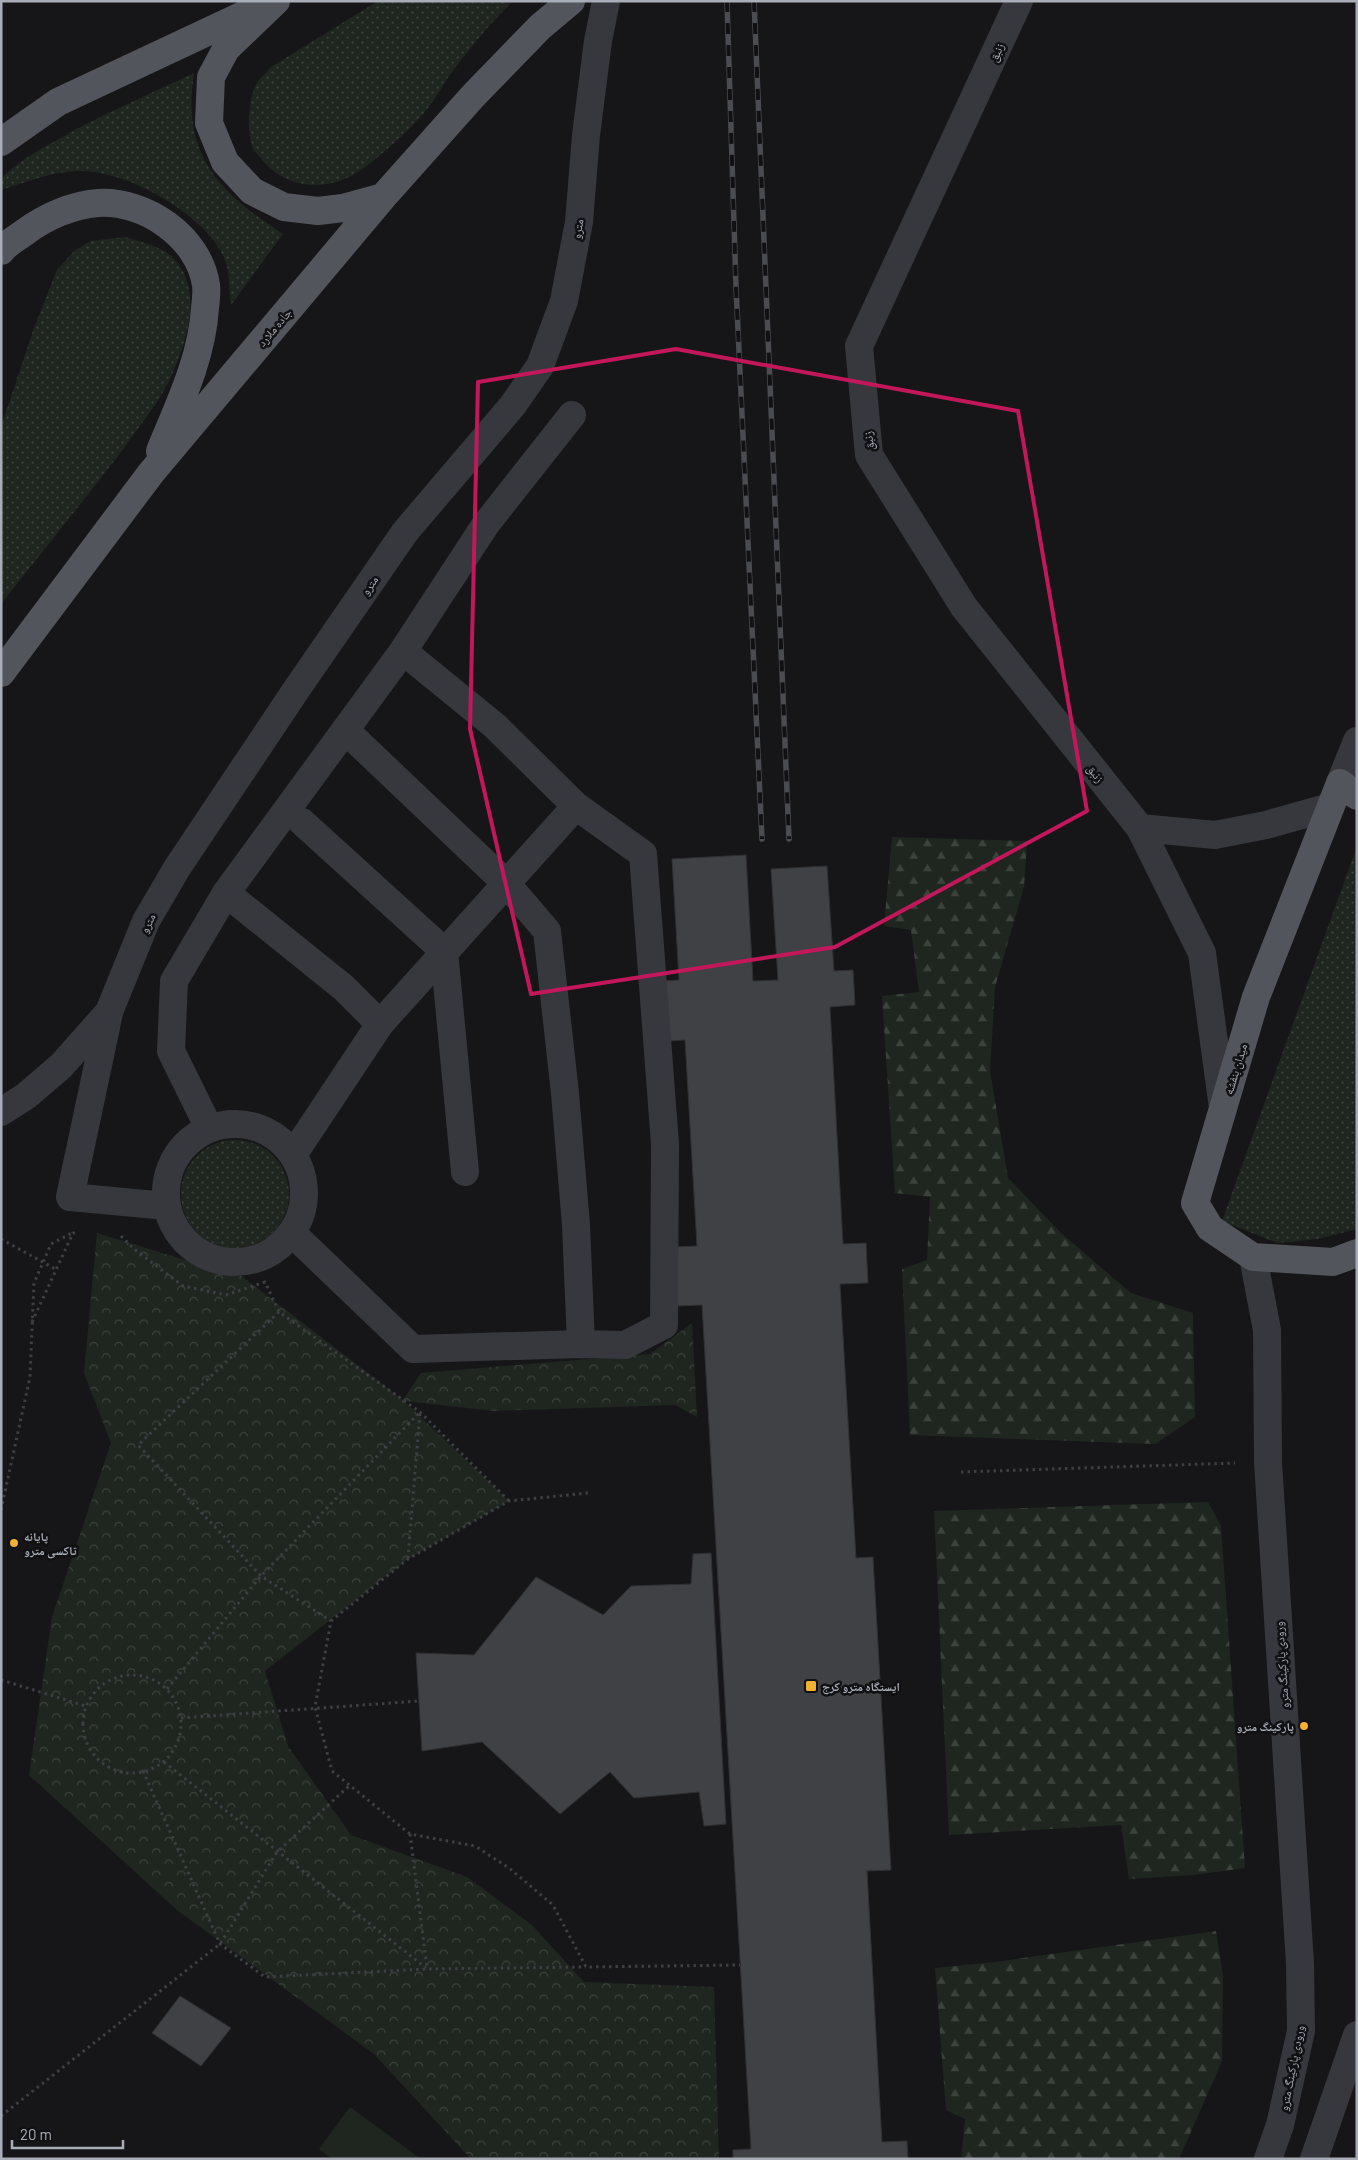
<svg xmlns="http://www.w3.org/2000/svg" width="1358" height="2160" viewBox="0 0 1358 2160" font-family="Barlow,'Noto Naskh Arabic',sans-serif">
	<defs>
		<pattern id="grass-dots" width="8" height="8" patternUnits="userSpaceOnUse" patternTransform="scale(1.25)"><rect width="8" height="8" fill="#1e261f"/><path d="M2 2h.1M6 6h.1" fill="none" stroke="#3c433d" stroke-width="1.8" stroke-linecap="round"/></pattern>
		<pattern id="forest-firs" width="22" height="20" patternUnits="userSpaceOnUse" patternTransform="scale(1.25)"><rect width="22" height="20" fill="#1e261f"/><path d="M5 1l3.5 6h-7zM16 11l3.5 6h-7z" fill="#3c433d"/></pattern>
		<pattern id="park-crowns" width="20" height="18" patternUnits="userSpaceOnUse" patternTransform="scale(1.25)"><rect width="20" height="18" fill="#1e261f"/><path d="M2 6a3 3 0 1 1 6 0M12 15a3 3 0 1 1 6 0" fill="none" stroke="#3c433d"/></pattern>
	</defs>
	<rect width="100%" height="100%" fill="#161618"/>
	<path fill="url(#grass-dots)" d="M378 1H513C489 24 469 49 449 76 442 86 436 98 428 108 412 128 382 155 361 170 331 191 290 191 265 163 261 158 255 153 253 148 246 131 248 97 258 81 262 76 267 72 271 67Z
		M194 73C181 155 219 192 283 234L231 305C229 291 230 272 225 260 208 216 128 171 82 171 55 170 27 182 1 190V179C17 162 37 151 57 140 101 115 148 95 194 73Z
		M125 237C140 242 162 246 173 258 206 291 185 347 168 383 156 407 136 430 121 452 82 503 41 553 1 604V427L34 328 57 270 74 251 91 241Z
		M1356 849 1357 1229 1318 1239 1278 1243 1222 1221Z
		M181 1194a54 54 0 1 1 108 0a54 54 0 1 1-108 0Z"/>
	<path fill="url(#forest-firs)" d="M892 837 1027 841 1024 887 995 987 990 1071 1008 1178 1062 1234 1131 1293 1193 1313 1195 1417 1155 1444 910 1435 902 1269 927 1260 930 1197 895 1193 882 996 919 992 911 930 884 926Z
		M1208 1502 1221 1526 1245 1868 1194 1875 1129 1879 1121 1825 949 1835 934 1511Z
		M1216 1931 1223 1976 1222 2061 1179 2159H961L965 2119 946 2110 935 1968 995 1962Z"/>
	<path fill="url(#park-crowns)" d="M97 1233 195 1263 234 1270 403 1400 421 1373 650 1354 692 1323 697 1417 675 1405 495 1411 404 1401 509 1501 408 1559 265 1671 288 1746 351 1835 467 1877 532 1925 584 1982 714 1987 719 2159H471L374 2054 177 1910 29 1775 52 1617 111 1443 84 1373Z"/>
	<path fill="#1e261f" d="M350 2107 421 2159H332L319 2149Z"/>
	<path fill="#404145" stroke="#303034" d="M746 855 753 981 778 980 771 869 827 866 834 971 853 970 855 1005 830 1007 843 1244 866 1243 868 1283 840 1284 856 1558 873 1557 891 1870 867 1871 882 2142 907 2141 908 2159H733V2150L751 2149 702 1305 677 1306 673 1247 697 1246 685 1040 653 1042 650 982 679 980 672 859Z
		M711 1553 726 1824 704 1826 699 1792 634 1798 610 1772 560 1814 482 1742 422 1751 416 1653 474 1655 536 1577 603 1615 631 1586 691 1584 693 1554Z
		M180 1996 231 2028 201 2066 152 2033Z"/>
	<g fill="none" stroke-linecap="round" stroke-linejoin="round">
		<path stroke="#3d3f44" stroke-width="3" stroke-dasharray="2.5 4" stroke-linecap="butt" d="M121 1236 134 1249 183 1286 226 1295 265 1282 279 1312 420 1412 509 1501
			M279 1312 138 1445 261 1576 331 1621
			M32 1322 73 1233H75
			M961 1472 1235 1463
			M588 1493 509 1501 408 1559 331 1621 315 1707 332 1771 410 1834 475 1846 509 1868 553 1905 586 1967 740 1965
			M1 1510 30 1377 34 1283 51 1244 72 1233
			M83 1724a49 49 0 1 1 98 0a49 49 0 1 1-98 0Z
			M1 1680 86 1706
			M167 1689 261 1576 420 1412 408 1558
			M181 1718 419 1701
			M164 1762 426 1968
			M143 1771 220 1944 265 1977 427 1969 586 1967
			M410 1834 427 1968
			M1 2116 220 1944 277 1852 349 1786"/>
		<path stroke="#37383d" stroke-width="28" d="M1019 1 859 346 869 455 964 607 1140 828 1202 953 1223 1108
			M403 651 495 726 576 806 643 854 665 1144 664 1325 625 1345 581 1344
			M1340 783 1357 741
			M302 822 444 951 465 1172
			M1140 828 1215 835 1266 825 1330 807
			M226 893 344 988 380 1024
			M109 1013 70 1197 167 1206
			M1 1112 26 1096 61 1066 109 1012 146 921 177 868 296 690 405 532 513 405 540 366 564 301 579 222 586 135 598 41 606 1
			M166 1193a69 69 0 1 1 138 0a69 69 0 1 1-138 0Z
			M209 1128 171 1051 174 981 226 893 403 651 486 524 572 415
			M293 1155 380 1024 576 806
			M292 1233 413 1349 581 1344 576 1225 565 1093 547 931 506 883 345 730
			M1253 1257 1267 1330 1268 1462 1300 1964 1301 2031 1280 2125 1268 2159
			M1314 2159 1357 2035"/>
		<path stroke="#53555c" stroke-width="28" d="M276 1 226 49 211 77 209 123 225 162 252 191 284 207 318 211 343 208 383 197
			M1 142 58 102 256 9
			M1 251C7 243 17 238 25 232 45 217 72 205 98 203 145 200 199 237 206 285 207 292 206 300 205 308 202 358 179 405 160 451
			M1 673 151 473 383 197 473 96 540 27 571 1
			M1357 796 1340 783 1256 997 1195 1203 1210 1228 1253 1257 1333 1262 1357 1253"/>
		<defs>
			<path id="rail" d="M727 1 736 287 762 839
				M754 1 789 839"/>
		</defs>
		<use href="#rail" stroke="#4a4c52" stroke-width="5.5"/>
		<use href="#rail" stroke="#111113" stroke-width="4" stroke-dasharray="11" stroke-linecap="butt"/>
		<path stroke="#3d3f44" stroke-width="3" stroke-dasharray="2.5 4" stroke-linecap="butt" d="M1 1239 57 1270"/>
	</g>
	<path fill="none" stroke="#c2185b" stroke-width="4" stroke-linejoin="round" d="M676 349 1018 411 1087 811 835 947 531 994 470 729 478 382Z"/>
	<g fill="#f2b134" stroke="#111113" stroke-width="2">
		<circle cx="14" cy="1543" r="5"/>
		<rect x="805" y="1680" width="12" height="12" rx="2.5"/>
		<circle cx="1304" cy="1726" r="5"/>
	</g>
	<g text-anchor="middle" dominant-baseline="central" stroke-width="5" stroke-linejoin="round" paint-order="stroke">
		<g font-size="12" fill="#a8adb8" stroke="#111113">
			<text transform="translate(996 52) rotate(-65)">زنبق</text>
			<text transform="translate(577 229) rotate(-81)">مترو</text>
			<text transform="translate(274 327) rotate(-50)">جاده ملارد</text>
			<text transform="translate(868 441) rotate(-97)">زنبق</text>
			<text transform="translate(369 585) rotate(-55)">مترو</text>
			<text transform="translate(1096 773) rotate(52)">زنبق</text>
			<text transform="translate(147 923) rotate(-64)">مترو</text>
			<text transform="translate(1235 1069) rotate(-73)">میدان بنفشه</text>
			<text transform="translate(1281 1665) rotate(-94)">ورودی پارکینگ مترو</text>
			<text transform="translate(1291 2068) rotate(-79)">ورودی پارکینگ مترو</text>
		</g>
		<g font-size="12" font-weight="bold" fill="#a8adb8" stroke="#111113" text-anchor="start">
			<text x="24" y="1536">پایانه<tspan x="24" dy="14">تاکسی مترو</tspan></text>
			<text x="822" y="1686">ایستگاه مترو کرج</text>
			<text x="1294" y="1726" text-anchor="end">پارکینگ مترو</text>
		</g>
	</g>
	<rect width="1358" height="2160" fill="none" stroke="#a8adb8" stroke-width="5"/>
	<path d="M12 2140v8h111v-8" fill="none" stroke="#a8adb8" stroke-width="2.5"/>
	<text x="20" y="2140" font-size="15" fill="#a8adb8" stroke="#111113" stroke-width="4" paint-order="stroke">20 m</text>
</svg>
